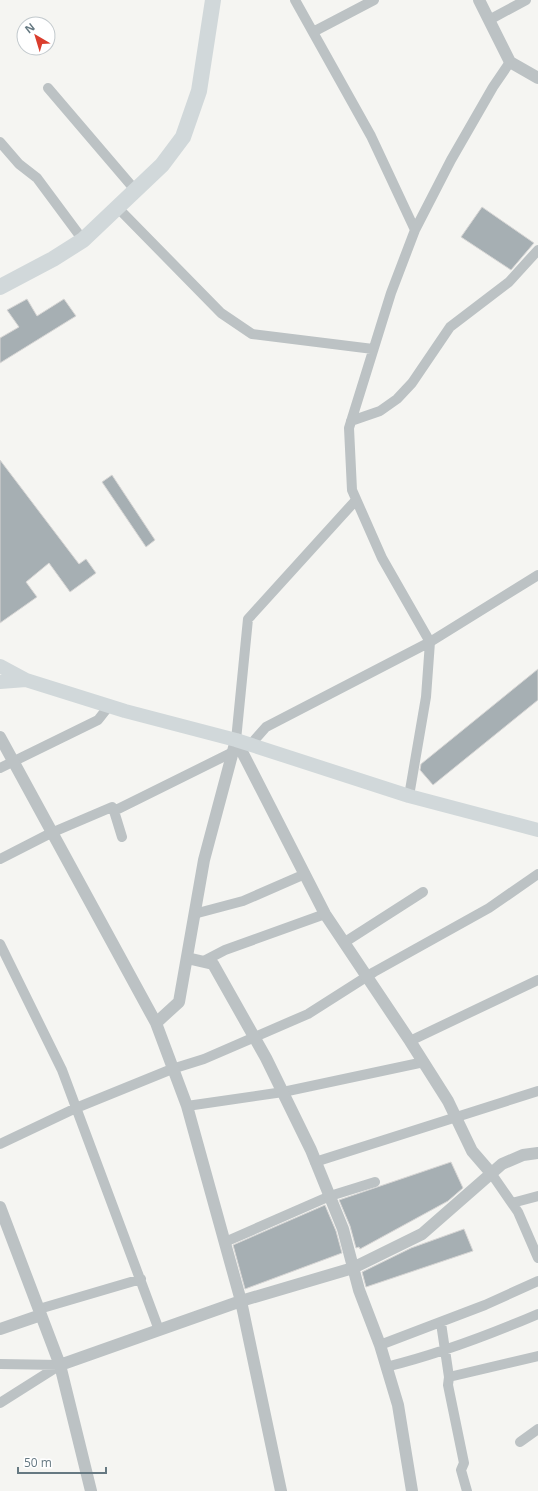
<svg xmlns="http://www.w3.org/2000/svg" width="538" height="1491" viewBox="0 0 538 1491" font-family="'Open Sans',sans-serif">
	<rect width="100%" height="100%" fill="#f5f5f2"/>
	<path fill="#a6afb3" stroke="#d7d6d5" d="M482 207 534 243 511 270 461 237Z
		M27 299 37 316 64 299 76 316 0 363V338L19 327 7 310Z
		M0 460 79 564 86 559 96 573 70 592 49 563 26 582 37 597 0 623Z
		M112 475 155 540 146 547 102 482Z
		M538 669V700L433 785 420 770 421 764Z
		M451 1162 463 1188 448 1201 360 1249 359 1247 356 1248 350 1226 339 1200Z
		M325 1205 336 1231 342 1253 245 1289 233 1245Z
		M464 1229 473 1251 366 1287 362 1272 411 1248Z"/>
	<g fill="none" stroke-linecap="round" stroke-linejoin="round">
		<path stroke="#bcc2c4" stroke-width="10" d="M295 0 371 136 415 230
			M489 20 526 0
			M313 32 374 0
			M48 88 136 191
			M0 142 19 164 37 178 83 240
			M118 208 221 313 252 334 373 349
			M351 421 380 411 397 399 412 383 450 327 509 282 538 250
			M236 740 248 619 356 500
			M251 744 266 727 430 642 538 575
			M0 768 98 720 109 706
			M409 796 426 697 430 642 382 558 352 490 349 428 391 293 415 230 451 160 493 87 510 62
			M122 837 114 811 233 752
			M0 859 51 833 112 807
			M194 914 243 901 305 874
			M345 942 423 892
			M0 944 62 1070 159 1330
			M202 962 225 950 325 914
			M410 1041 538 980
			M187 1106 283 1092 424 1062
			M0 1144 76 1108 172 1069 204 1059 308 1014 374 972 489 908 538 874
			M315 1162 538 1091
			M491 1173 518 1212 538 1258
			M512 1203 538 1196
			M225 1242 330 1196 375 1182
			M39 1309 141 1279
			M441 1323 449 1377 448 1385 464 1463 461 1470 467 1491
			M380 1345 485 1305 538 1281
			M0 1364 60 1365 0 1403
			M386 1367C439 1354 489 1335 538 1314
			M449 1377 538 1356
			M520 1442 538 1429"/>
		<path stroke="#bcc2c4" stroke-width="12" d="M479 0 510 62 538 78
			M0 737 156 1023
			M236 740 204 860 179 1002 156 1023 187 1106 241 1301 281 1491
			M236 740 325 914 410 1041 448 1101 472 1151 491 1173
			M187 958 213 964 266 1058 311 1150 343 1229 359 1290 380 1345 398 1405 412 1491
			M0 1207 60 1365 91 1491
			M0 1329 41 1315
			M60 1365 241 1301 353 1268 422 1234 502 1164 523 1155 538 1153"/>
		<path stroke="#d1d8da" stroke-width="14" d="M0 666 26 680 125 711 236 740 409 796 538 830
			M0 682 26 680"/>
		<path stroke="#d1d8da" stroke-width="16" d="M0 287 53 259 83 240 162 165 183 137 199 91 213 0"/>
	</g>
	<g transform="translate(36 36) rotate(322)"><circle r="19" fill="#ffffff" stroke="#c2c9cd"/>
	<path d="M0-3L7 15L0 10L-7 15Z" fill="#da3d2d"/>
	<text y="-6" font-size="11" font-weight="bold" text-anchor="middle" fill="#667982">N</text>
	</g>
	<path d="M18 1467v6h88v-6" fill="none" stroke="#667982" stroke-width="2"/>
	<text x="24" y="1467" font-size="12" fill="#667982" stroke="#ffffff" stroke-width="3" paint-order="stroke">50 m</text>
</svg>
